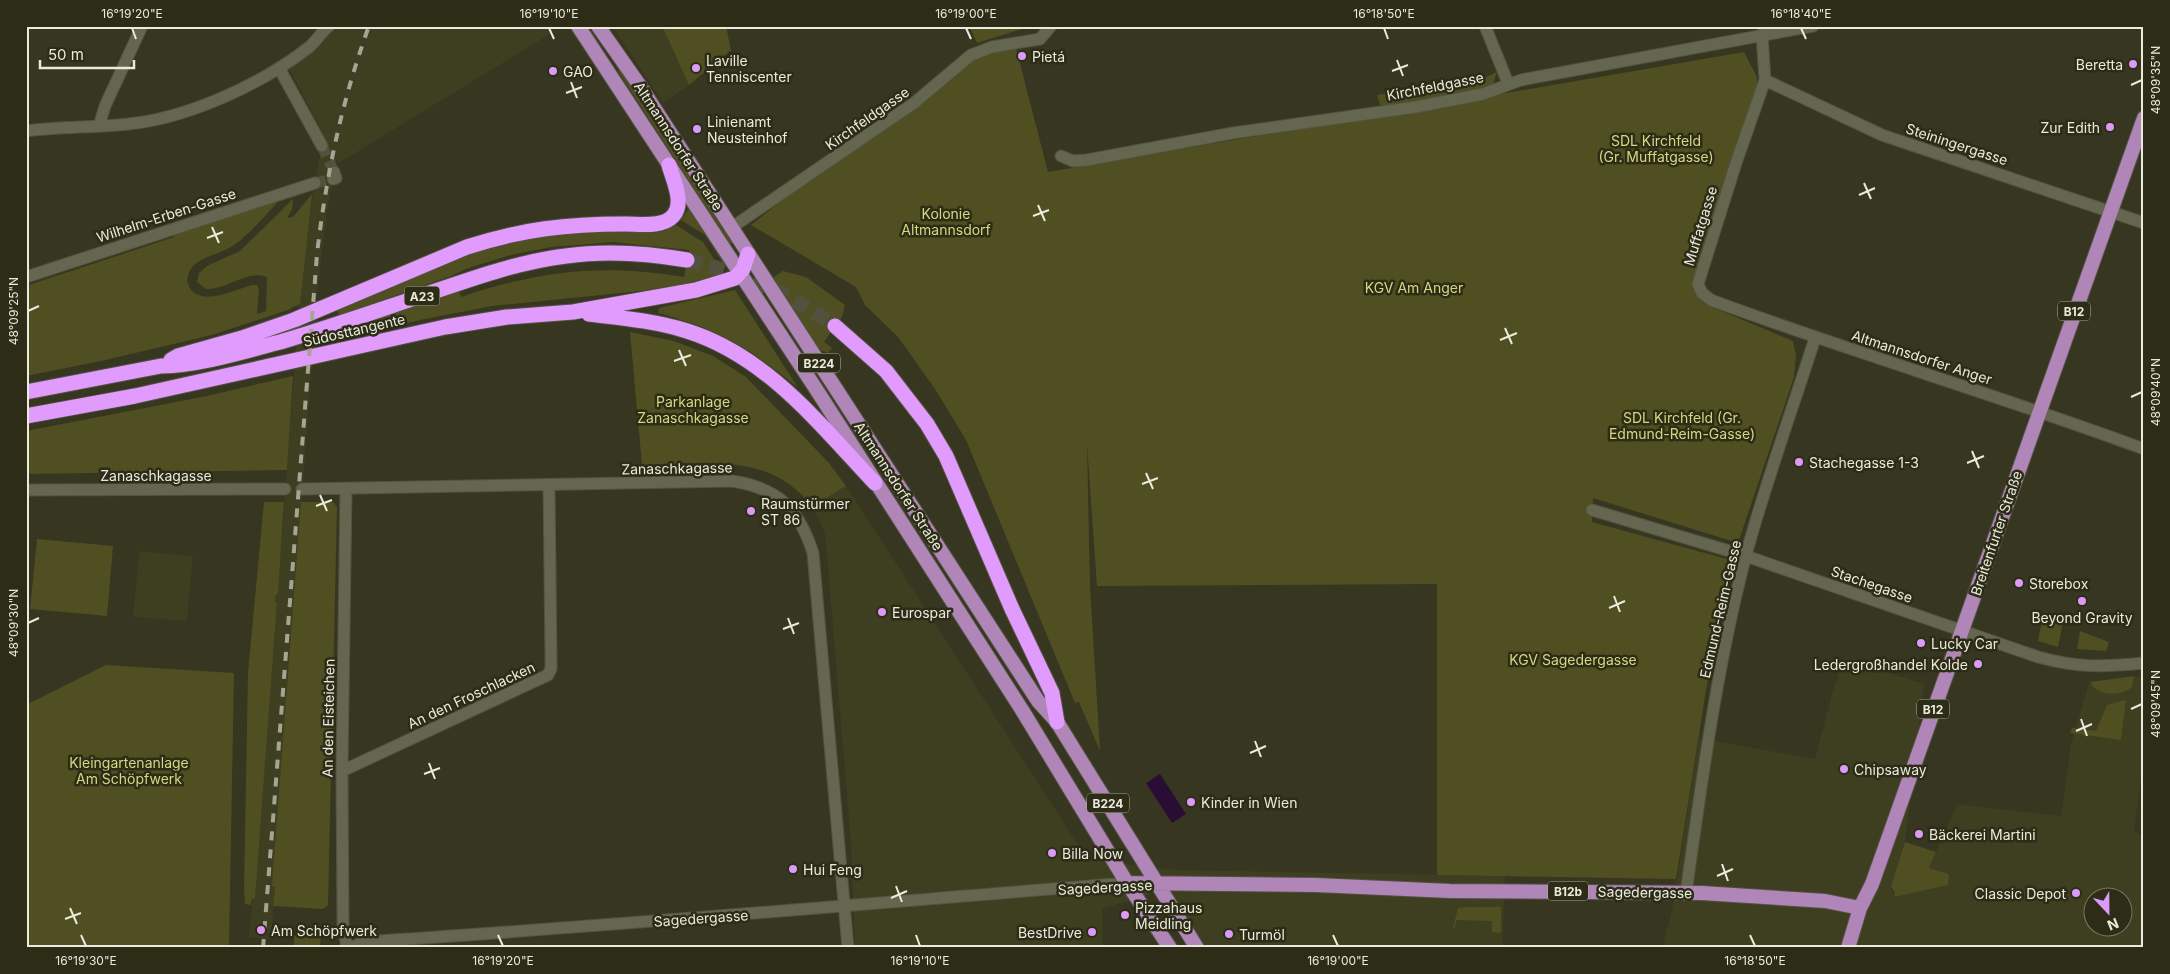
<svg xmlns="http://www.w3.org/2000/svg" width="2170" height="974" viewBox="0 0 2170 974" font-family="Inter,sans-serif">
	<rect width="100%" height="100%" fill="#363621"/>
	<path fill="#3e3e21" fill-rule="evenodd" d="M328 26H546L550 34 339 163 337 159 327 211 317 294 273 886H275L271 939 249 937 260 829 277 603H275L276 594 278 593 301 277 312 198 324 135 287 65Z
		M612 26H662L689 85 663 103Z
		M846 486 1088 860 1176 870 1505 876 1502 948H1190L1154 893 1102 909 1103 948H855L851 844 825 532 812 507Z
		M139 551 193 556 187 621 133 617Z
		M1844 658 1924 684 1905 842 1891 886 1894 896 1949 874 1929 868 1957 804 2061 816 2071 744 2089 683 2144 676V757L2134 831 2144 836V948H1662L1672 910 1699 738 1815 759 1832 694ZM2092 896H2122V926H2092Z"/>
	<path fill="#504f21" d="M662 26H726L731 50 689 85Z
		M969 26H1032L977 43Z
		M1016 48 1048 172 1744 52 1757 77 1758 88 1697 295 1705 304 1793 341 1796 356 1794 377 1738 543 1593 498 1592 522 1734 561 1707 684 1676 879 1437 875V584L1097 586 1087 444 1090 586 1100 751 1079 702 1075 703 966 440 935 389 898 337 865 305 856 287 751 225 790 194 927 100 973 58 986 53Z
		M619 68 732 241 733 243 730 244 618 71Z
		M1497 72 1493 85 1487 90 1381 109 1377 95 1449 82 1457 84 1460 79 1477 76 1482 79Z
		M312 194 300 304 291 308V309L212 335 101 361 26 376V286L174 237V235L242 209H257L281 198C270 211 245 239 231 247 220 254 203 256 193 266 189 271 186 278 188 284 197 309 235 290 251 285H257L259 289 257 314 266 311 267 277C247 269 227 290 206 289L197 282 199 273 207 266 240 251 293 199 292 209 287 218 293 217Z
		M690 207 729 266H725L705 235 681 220Z
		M676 225 703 242 724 274 670 288 492 306 420 320 318 344 317 339 459 291 461 297C538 271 603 263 684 277L689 250 613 242 551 247 511 255 468 268 451 276 342 314H339L337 311 449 261 490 246 546 234 622 231 653 233 665 231Z
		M783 271 806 277 845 305 842 317 824 342 832 348 828 353 817 349 772 278Z
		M735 290 795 383 797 387C750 348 718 329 658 313L659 308Z
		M630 332 674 341 713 356 746 377 829 463 846 486 812 507C771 451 703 464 642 465Z
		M293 376 287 470 26 474V431L207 396Z
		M264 502H284L278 594H276L275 602 277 603 255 898 252 899 251 905 245 904 244 890 248 672Z
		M301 502H333L337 507 328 905 323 909 273 906 275 887 272 886Z
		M37 539 113 546 107 616 30 609Z
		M2043 616 2063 622 2058 647 2038 641Z
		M2080 631 2109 642 2106 651 2077 649Z
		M106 665 234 673 229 946 233 948H26V705Z
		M2134 676 2132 687C2121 697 2097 696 2090 682Z
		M2126 700 2121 740 2070 733 2072 728 2096 731 2107 705Z
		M1905 842 1936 852 1929 868 1949 874 1948 885 1894 897 1895 893 1891 886Z
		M1466 907H1501V933L1492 932V921L1456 920 1455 928H1453L1458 908Z
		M294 935 321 936 320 948H294Z"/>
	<path fill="#2a0d35" d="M1160 774 1186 814 1172 823 1146 783Z"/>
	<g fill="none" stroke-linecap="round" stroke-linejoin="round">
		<path stroke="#51513d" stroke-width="11" stroke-dasharray="11 5.5" stroke-linecap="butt" d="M322 146 334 172
			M315 183 333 179"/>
		<path stroke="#51513d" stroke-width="15" stroke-dasharray="15 8" stroke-linecap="butt" d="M687 260C748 275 783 291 835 326"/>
		<defs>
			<path id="minor" d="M1485 26 1508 83
				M1762 34 1765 80 1736 163 1698 284 1702 293 1711 300C1854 353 2001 396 2144 449
				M279 68 322 146
				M1765 80 1882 135 2144 223
				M99 126 105 106 142 26
				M26 131C63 126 100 128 137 123 194 115 263 83 308 48 316 42 321 32 329 26
				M1061 156 1073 161 1087 160 1233 133 1416 107 1483 94 1521 80 1813 26
				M333 179 336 178 334 172
				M731 228 914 103 971 55 992 47 1040 39 1051 26
				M26 277 315 183
				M302 489 732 481C779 488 799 509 813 553L848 948
				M346 489 342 771 343 924 347 948
				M26 490 285 489
				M1592 510 1746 556 2038 657C2078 668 2103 667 2144 663
				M342 771 548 675 551 669V659L549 485
				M1686 893C1702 780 1717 665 1746 555 1766 481 1792 411 1815 338
				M352 948 362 942C617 926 872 903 1127 883"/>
			<path id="primary" d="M578 26 816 389 1022 710 1127 883 1170 948
				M598 26 640 86 1038 701 1057 722 1197 948
				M1127 883 1316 885 1450 891 1702 893 1825 901 1860 908
				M1848 948 1860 908 1872 884 2144 118"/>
			<path id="motorway" d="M589 314C622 318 655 321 687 331 767 356 820 425 875 483
				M835 326 886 371 927 424 946 456 1012 609 1052 693 1057 722
				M171 360 178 356 242 338 294 320 467 247C523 229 567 224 625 224 639 224 662 228 673 216 685 203 673 180 669 165
				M26 392 161 366C200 365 242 352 280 342 328 328 376 311 424 295 471 279 517 262 566 256 607 250 647 253 687 260
				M26 416 135 396 445 327 507 317 573 312 696 290 735 278 743 269 748 254"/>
		</defs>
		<use href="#minor" stroke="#525240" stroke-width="13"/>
		<use href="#primary" stroke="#525240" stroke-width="16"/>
		<use href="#motorway" stroke="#525240" stroke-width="17"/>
		<use href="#minor" stroke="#65664f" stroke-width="11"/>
		<use href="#primary" stroke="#af86b7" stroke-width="14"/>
		<use href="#motorway" stroke="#e09bfd" stroke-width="15"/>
		<path stroke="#a5a595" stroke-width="4" stroke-dasharray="9 9" stroke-linecap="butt" d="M263 948 317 254C326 176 342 100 369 26"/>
	</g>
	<path fill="none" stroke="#eaeadd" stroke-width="2" d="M132 28 136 39M549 28 554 39M966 28 971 39M1384 28 1388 39M1801 28 1806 39M1397 60 1403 76M1392 71 1408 65M571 82 577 98M2131 85 2142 80M566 93 582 87M1864 183 1871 199M1859 195 1875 188M1038 205 1045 221M1033 216 1049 210M212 227 219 243M207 238 223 232M28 311 39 306M1505 328 1512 344M1500 340 1517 333M679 350 686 366M674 361 691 355M2131 397 2142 392M1972 451 1979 468M1967 463 1984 456M1146 473 1153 489M1142 484 1158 478M320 495 327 511M316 506 332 500M1614 596 1620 612M1609 608 1625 601M788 618 794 634M28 623 39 618M783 629 799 623M2131 709 2142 704M2081 719 2087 736M2076 731 2092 724M1255 741 1261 757M1250 753 1266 746M429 763 435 779M424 774 440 768M1722 864 1728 881M1717 876 1733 869M896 886 902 902M891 898 907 891M70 908 77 924M65 919 81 913M81 935 86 946M498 935 503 946M916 935 920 946M1333 935 1338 946M1750 935 1755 946"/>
	<g fill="#da9af6" stroke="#2c2c17" stroke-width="2">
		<circle cx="1022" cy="56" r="5"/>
		<circle cx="2133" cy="64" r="5"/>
		<circle cx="696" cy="68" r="5"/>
		<circle cx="553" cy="71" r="5"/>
		<circle cx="2110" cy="127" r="5"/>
		<circle cx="697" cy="129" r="5"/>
		<circle cx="1799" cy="462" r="5"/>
		<circle cx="751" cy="511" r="5"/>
		<circle cx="2019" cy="583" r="5"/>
		<circle cx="2082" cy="601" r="5"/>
		<circle cx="882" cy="612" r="5"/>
		<circle cx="1921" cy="643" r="5"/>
		<circle cx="1978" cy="664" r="5"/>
		<circle cx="1844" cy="769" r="5"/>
		<circle cx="1191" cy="802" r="5"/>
		<circle cx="1919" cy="834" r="5"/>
		<circle cx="1052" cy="853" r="5"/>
		<circle cx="793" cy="869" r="5"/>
		<circle cx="2076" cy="893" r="5"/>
		<circle cx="1125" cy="915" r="5"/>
		<circle cx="261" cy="930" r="5"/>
		<circle cx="1092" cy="932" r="5"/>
		<circle cx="1229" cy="934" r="5"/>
	</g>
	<g text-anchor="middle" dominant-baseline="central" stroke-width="5" stroke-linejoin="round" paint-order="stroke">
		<g fill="#2c2c17" stroke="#b1b1a2" stroke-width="1">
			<rect x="404.5" y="286.5" width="35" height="19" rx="4"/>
			<rect x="2058" y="301.5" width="32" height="19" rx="4"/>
			<rect x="798" y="353.5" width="42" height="19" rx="4"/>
			<rect x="1917" y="699.5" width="32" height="19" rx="4"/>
			<rect x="1087" y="793.5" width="42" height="19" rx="4"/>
			<rect x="1548" y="881.5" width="40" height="19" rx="4"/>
		</g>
		<g font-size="12" font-weight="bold" fill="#eaeadd">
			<text x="422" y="296">A23</text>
			<text x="2074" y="311">B12</text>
			<text x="819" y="363">B224</text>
			<text x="1933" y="709">B12</text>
			<text x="1108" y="803">B224</text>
			<text x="1568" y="891">B12b</text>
		</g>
		<g font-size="14" fill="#eaeadd" stroke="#2c2c17" text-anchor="start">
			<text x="1032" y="56">Pietá</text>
			<text x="706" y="60">Laville<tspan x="706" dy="16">Tenniscenter</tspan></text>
			<text x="2123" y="64" text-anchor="end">Beretta</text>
			<text x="563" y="71">GAO</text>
			<text x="707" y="121">Linienamt<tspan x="707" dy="16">Neusteinhof</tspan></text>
			<text x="2100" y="127" text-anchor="end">Zur Edith</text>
			<text x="1809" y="462">Stachegasse 1-3</text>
			<text x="761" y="503">Raumstürmer<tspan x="761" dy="16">ST 86</tspan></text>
			<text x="2029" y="583">Storebox</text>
			<text x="892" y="612">Eurospar</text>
			<text x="2082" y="617" text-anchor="middle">Beyond Gravity</text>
			<text x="1931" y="643">Lucky Car</text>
			<text x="1968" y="664" text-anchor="end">Ledergroßhandel Kolde</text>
			<text x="1854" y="769">Chipsaway</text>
			<text x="1201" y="802">Kinder in Wien</text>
			<text x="1929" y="834">Bäckerei Martini</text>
			<text x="1062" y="853">Billa Now</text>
			<text x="803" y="869">Hui Feng</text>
			<text x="2066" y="893" text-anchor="end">Classic Depot</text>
			<text x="1135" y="907">Pizzahaus<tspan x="1135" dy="16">Meidling</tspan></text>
			<text x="271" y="930">Am Schöpfwerk</text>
			<text x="1082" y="932" text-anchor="end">BestDrive</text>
			<text x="1239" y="934">Turmöl</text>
		</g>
		<g font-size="14" fill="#eaeadd" stroke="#2c2c17">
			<text transform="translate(1435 86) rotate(-11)">Kirchfeldgasse</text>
			<text transform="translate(867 118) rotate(-35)">Kirchfeldgasse</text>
			<text transform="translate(1957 144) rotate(18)">Steiningergasse</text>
			<text transform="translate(679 146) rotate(57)">Altmannsdorfer Straße</text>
			<text transform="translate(166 215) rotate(-18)">Wilhelm-Erben-Gasse</text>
			<text transform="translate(1700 226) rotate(-73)">Muffatgasse</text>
			<text transform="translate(354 330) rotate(-13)">Südosttangente</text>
			<text transform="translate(1922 357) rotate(18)">Altmannsdorfer Anger</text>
			<text transform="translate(677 468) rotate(-1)">Zanaschkagasse</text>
			<text x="156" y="475">Zanaschkagasse</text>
			<text transform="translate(899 486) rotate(57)">Altmannsdorfer Straße</text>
			<text transform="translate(1996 533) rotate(-71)">Breitenfurter Straße</text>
			<text transform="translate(1872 584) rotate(19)">Stachegasse</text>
			<text transform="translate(1720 609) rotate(-77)">Edmund-Reim-Gasse</text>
			<text transform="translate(471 695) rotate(-25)">An den Froschlacken</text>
			<text transform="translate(328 718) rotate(-89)">An den Eisteichen</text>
			<text transform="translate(1105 887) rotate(-3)">Sagedergasse</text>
			<text transform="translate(1645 892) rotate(1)">Sagedergasse</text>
			<text transform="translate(701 918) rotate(-4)">Sagedergasse</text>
		</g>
		<g font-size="14" fill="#d7d780" stroke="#2c2c17">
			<text x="1656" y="140">SDL Kirchfeld<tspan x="1656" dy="16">(Gr. Muffatgasse)</tspan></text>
			<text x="946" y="213">Kolonie<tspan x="946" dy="16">Altmannsdorf</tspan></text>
			<text x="1414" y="287">KGV Am Anger</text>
			<text x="693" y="401">Parkanlage<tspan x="693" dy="16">Zanaschkagasse</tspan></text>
			<text x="1682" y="417">SDL Kirchfeld (Gr.<tspan x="1682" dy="16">Edmund-Reim-Gasse)</tspan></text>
			<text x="1573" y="659">KGV Sagedergasse</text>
			<text x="129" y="762">Kleingartenanlage<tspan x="129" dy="16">Am Schöpfwerk</tspan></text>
		</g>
	</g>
	<rect width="2170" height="974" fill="none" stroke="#2c2c17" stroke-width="55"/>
	<g transform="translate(2108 912) rotate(158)"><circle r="24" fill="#2c2c17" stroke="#787866"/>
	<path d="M0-4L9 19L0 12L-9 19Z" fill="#da9af6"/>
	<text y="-8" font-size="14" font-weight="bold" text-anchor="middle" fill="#eaeadd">N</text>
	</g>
	<path d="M40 60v8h94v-8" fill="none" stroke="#eaeadd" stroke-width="2.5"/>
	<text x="48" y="60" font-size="15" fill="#eaeadd" stroke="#2c2c17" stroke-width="4" paint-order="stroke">50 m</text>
	<rect x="28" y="28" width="2114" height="918" fill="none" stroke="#eaeadd" stroke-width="2"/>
	<g font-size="12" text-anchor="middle" fill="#eaeadd">
		<text x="132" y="18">16°19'20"E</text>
		<text x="549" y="18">16°19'10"E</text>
		<text x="966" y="18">16°19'00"E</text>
		<text x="1384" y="18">16°18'50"E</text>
		<text x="1801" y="18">16°18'40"E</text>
		<text transform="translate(2156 80) rotate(-90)" y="4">48°09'35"N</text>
		<text transform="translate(14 311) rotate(-90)" y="4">48°09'25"N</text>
		<text transform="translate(2156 392) rotate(-90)" y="4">48°09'40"N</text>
		<text transform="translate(14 623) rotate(-90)" y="4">48°09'30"N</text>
		<text transform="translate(2156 704) rotate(-90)" y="4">48°09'45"N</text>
		<text x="86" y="965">16°19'30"E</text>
		<text x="503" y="965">16°19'20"E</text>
		<text x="920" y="965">16°19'10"E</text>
		<text x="1338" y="965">16°19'00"E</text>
		<text x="1755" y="965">16°18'50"E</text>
	</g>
</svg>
